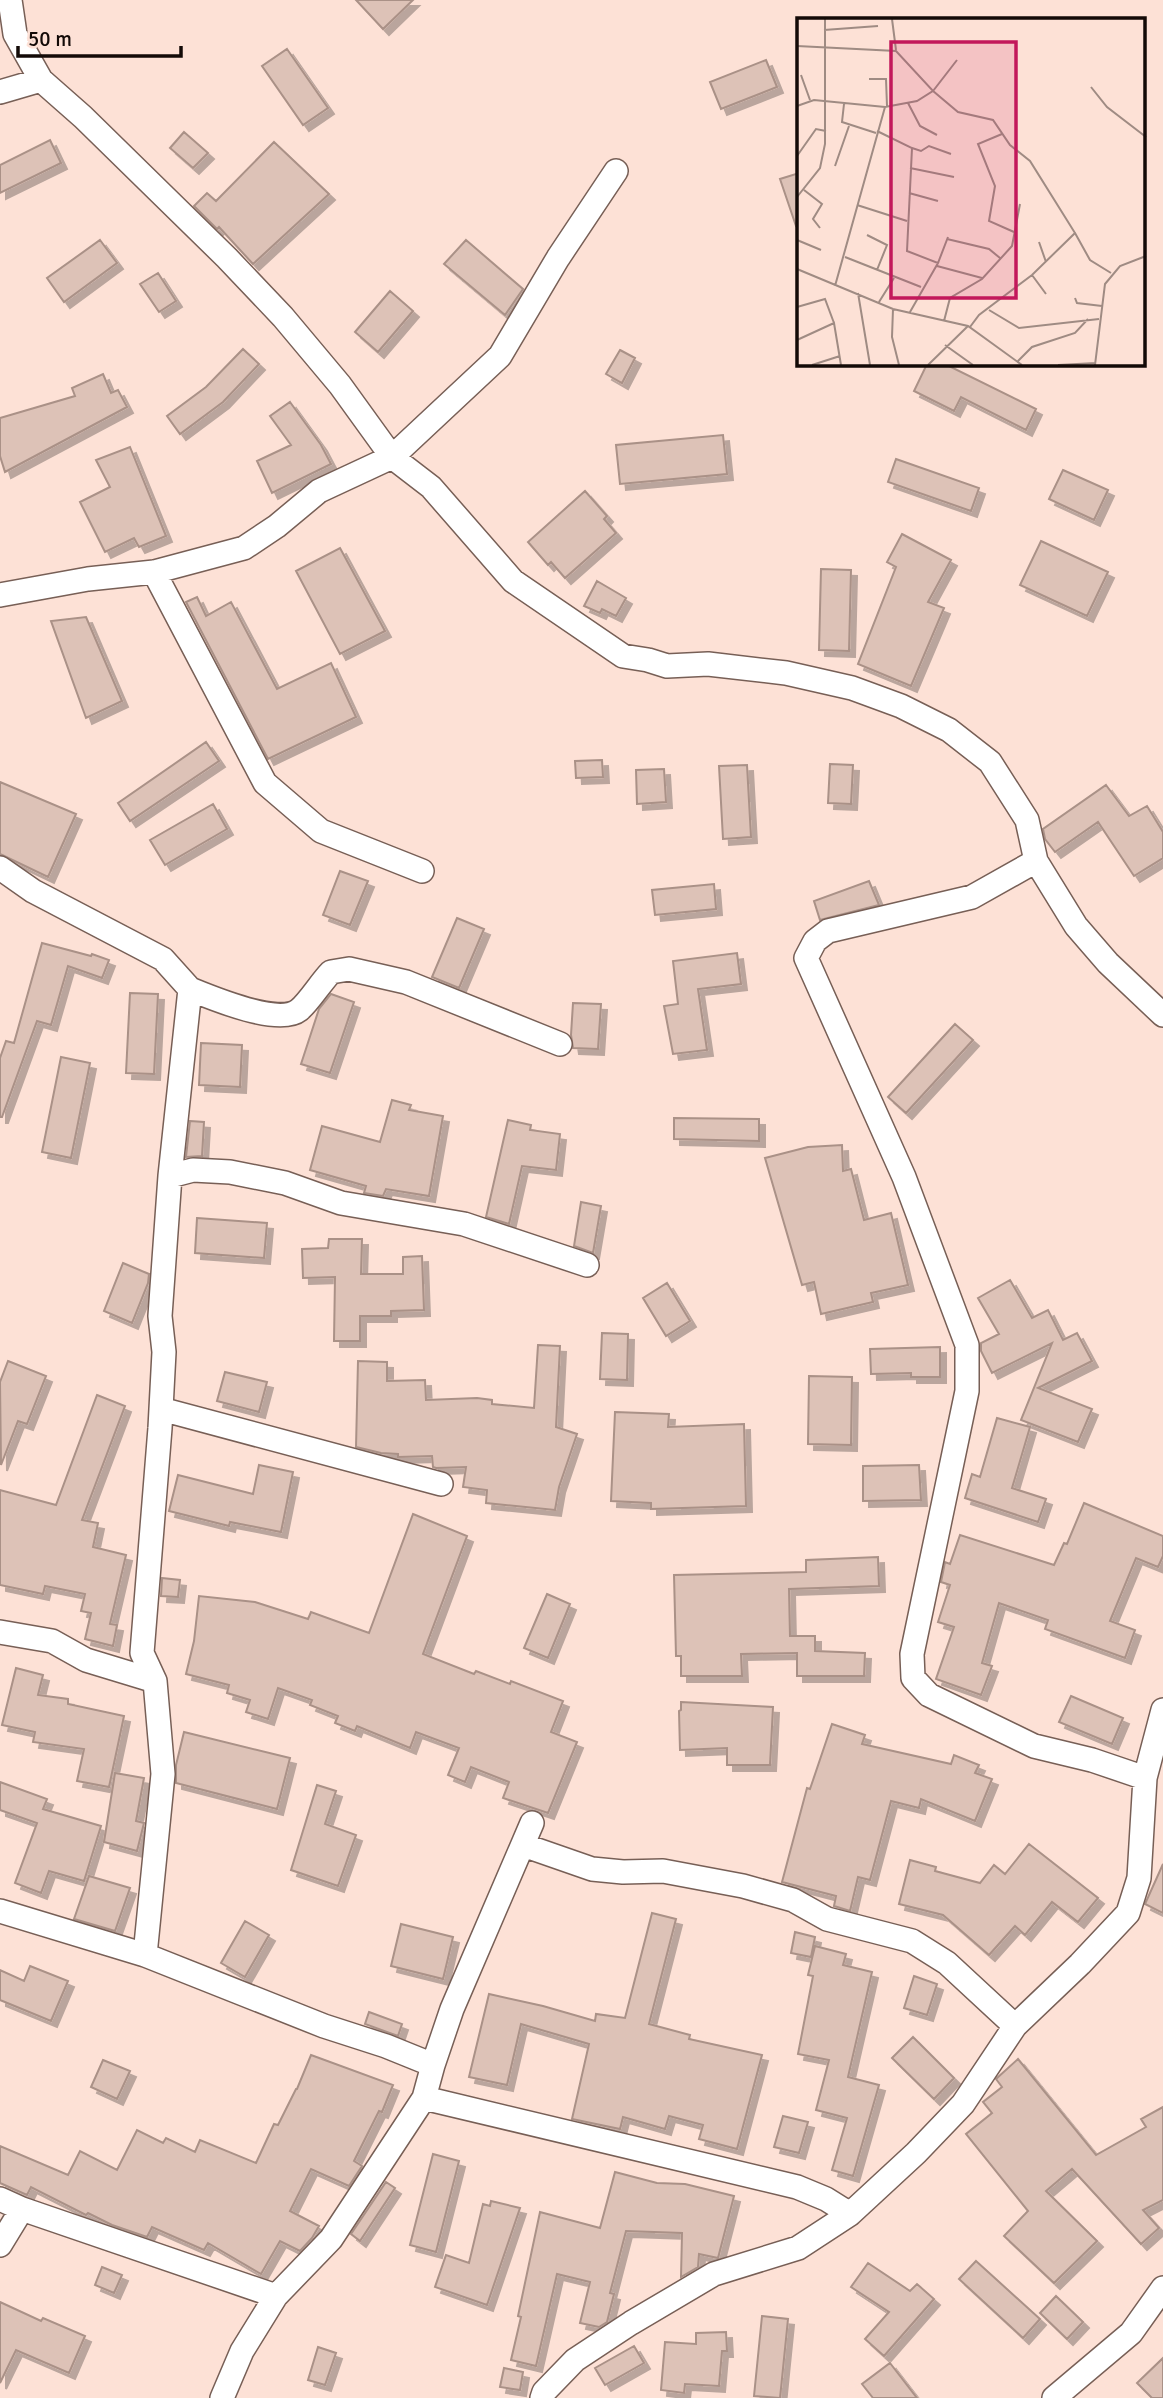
<svg xmlns="http://www.w3.org/2000/svg" width="1163" height="2398" viewBox="0 0 1163 2398" font-family="Signika,sans-serif">
	<defs>
		<filter id="shadow"><feDropShadow dx="6" dy="6" stdDeviation="0" flood-color="#0004"/></filter>
	</defs>
	<rect width="100%" height="100%" fill="#fde1d6"/>
	<path fill="#ddc2b7" stroke="#aa9187" stroke-width="2" filter="url(#shadow)" d="M356 0H413L383 29Z
		M287 49 328 108 303 125 262 66Z
		M766 60 777 87 721 109 710 82Z
		M184 132 208 153 193 168 170 148Z
		M50 140 61 163 0 193V165Z
		M274 142 329 194 253 264 219 227 217 229 194 206 207 193 216 201Z
		M799 173V225L796 226 780 179Z
		M100 240 117 263 64 302 47 278Z
		M466 240 523 289 505 315 444 264Z
		M158 273 176 301 159 312 140 284Z
		M390 291 413 311 378 352 355 332Z
		M243 349 259 364 223 402 180 434 167 416 206 387Z
		M620 350 635 358 622 383 606 374Z
		M927 364H945L1036 409 1026 430 961 397 954 411 914 391Z
		M103 374 111 393 118 390 127 407 5 472 0 456V418L75 396 72 388Z
		M290 402 321 445 331 464 272 493 257 461 291 445 270 416Z
		M723 435 727 474 620 484 616 445Z
		M130 447 166 536 139 547 134 538 105 552 80 502 110 487 96 460Z
		M896 459 979 488 971 511 888 482Z
		M1063 470 1108 490 1094 520 1049 499Z
		M585 491 607 516 604 519 616 533 565 578 551 562 548 565 528 542Z
		M902 534 951 560 928 602 944 608 911 686 858 664 896 567 887 562Z
		M1041 541 1108 572 1087 616 1020 585Z
		M340 548 385 631 340 654 296 571Z
		M821 569 851 570 849 651 819 650Z
		M597 581 626 598 616 616 602 609 600 613 584 606Z
		M197 597 206 616 231 602 277 689 331 663 356 717 268 759 186 602Z
		M86 617 122 701 86 718 51 621Z
		M206 742 219 761 130 821 118 803Z
		M602 760 603 777 576 778 575 761Z
		M830 764 853 765 851 804 828 803Z
		M747 765 751 837 723 839 719 766Z
		M664 769 666 802 637 804 636 770Z
		M0 782 76 814 48 877 0 854Z
		M1106 785 1129 816 1147 806 1163 832V858L1134 876 1098 822 1055 852 1045 839 1043 829Z
		M213 804 227 829 165 865 150 840Z
		M340 871 368 881 350 925 323 915Z
		M869 881 879 905 820 920 814 901Z
		M714 884 716 909 655 915 652 890Z
		M457 918 484 929 459 988 432 977Z
		M42 943 91 956 92 954 109 960 102 978 68 966 51 1025 37 1021 2 1117H0V1058L6 1041 14 1043Z
		M737 953 741 984 698 989 707 1050 673 1054 664 1006 678 1004 673 961Z
		M130 993 158 994 154 1074 126 1073Z
		M331 994 354 1002 330 1073 301 1064 319 1009Z
		M573 1003 601 1004 598 1049 573 1048 571 1035Z
		M955 1024 973 1040 906 1113 888 1097Z
		M201 1043 242 1045 240 1087 199 1085Z
		M61 1057 90 1063 71 1158 42 1152Z
		M392 1100 411 1105 409 1110 443 1116 429 1196 386 1189 383 1196 364 1193 366 1186 310 1170 322 1126 380 1142Z
		M674 1118 759 1119V1141L674 1139Z
		M508 1120 531 1125 530 1130 560 1134 556 1170 522 1166 509 1224 486 1217Z
		M190 1121 204 1122 202 1156 186 1157Z
		M842 1145 843 1171 851 1169 864 1220 891 1213 908 1285 871 1293 873 1302 821 1314 814 1282 802 1285 765 1158 808 1147Z
		M581 1202 601 1206 593 1253 574 1246Z
		M197 1218 267 1223 264 1258 195 1253Z
		M329 1239H362L361 1274H403V1257L422 1256 424 1310 391 1311V1316H360V1341H334L335 1277 303 1278 302 1249 328 1248Z
		M123 1263 149 1274 148 1283 132 1323 104 1311Z
		M1010 1280 1032 1318 1048 1310 1063 1340 1077 1333 1092 1361 1038 1388 1092 1409 1078 1442 1021 1420 1052 1343 992 1373 981 1351V1343L999 1334 978 1298Z
		M667 1283 690 1321 666 1336 643 1298Z
		M602 1333 628 1334 627 1380 600 1379Z
		M538 1345 560 1346 556 1427 577 1434 559 1487 555 1510 486 1503 487 1490 463 1487 466 1467 436 1468 433 1467 432 1456 398 1457V1454L381 1453 356 1447 358 1361 387 1362V1381L425 1380 426 1400 477 1398 492 1400V1404L534 1408Z
		M940 1347V1377H911V1373L871 1374 870 1349Z
		M8 1361 46 1376 27 1424 18 1421 1 1465 0 1382Z
		M225 1372 267 1382 259 1412 217 1401Z
		M809 1376 852 1377 851 1445 808 1444Z
		M97 1395 125 1406 82 1520 98 1523 93 1547 126 1555 110 1624 117 1625 113 1646 85 1639 91 1613 81 1611 85 1594 45 1586 43 1594 0 1585V1490L56 1505Z
		M615 1412 669 1414 668 1427 744 1424 746 1506 651 1509V1503L611 1501Z
		M997 1418 1030 1427 1012 1488 1046 1499 1038 1522 965 1498 972 1474 980 1477Z
		M259 1465 293 1472 281 1532 230 1522 229 1526 169 1511 178 1475 253 1494Z
		M919 1465 921 1500 863 1501V1466Z
		M1084 1503 1163 1536V1556L1158 1567 1136 1558 1110 1621 1135 1630 1125 1658 1045 1629 1048 1620 999 1603 982 1663 992 1666 981 1695 936 1679 954 1627 938 1622 950 1585 941 1582 945 1562 950 1564 960 1535 1054 1565 1064 1543 1067 1544Z
		M413 1514 467 1536 423 1654 474 1674 476 1671 510 1684 511 1681 563 1701 551 1732 577 1742 548 1813 503 1798 509 1782 471 1767 465 1782 448 1775 459 1748 416 1732 410 1748 357 1726 355 1731 335 1723 338 1716 310 1705 312 1700 278 1688 268 1719 246 1712 250 1700 227 1693 229 1685 186 1674 194 1641 199 1596 255 1602 308 1619 311 1612 369 1633Z
		M878 1557 879 1586 789 1589 790 1636H815V1651L865 1653 864 1676H797V1653L741 1654 742 1676H681V1656H676L674 1575 806 1572V1560Z
		M162 1578 180 1580 178 1597 161 1596Z
		M547 1594 570 1604 548 1658 524 1648Z
		M16 1668 43 1675 38 1695 68 1699V1704L124 1716 109 1787 77 1781 84 1749 33 1742 35 1732 2 1725Z
		M1071 1696 1123 1718 1112 1744 1059 1722Z
		M681 1702 773 1707 770 1765H727V1748L680 1750 679 1711 681 1710Z
		M832 1724 865 1735 862 1744 951 1764 954 1755 979 1765 975 1773 992 1779 975 1821 921 1799 919 1808 891 1801 870 1880 858 1877 850 1911 834 1906 836 1896 782 1882 807 1788 810 1789Z
		M184 1732 290 1758 277 1809 176 1783V1765Z
		M115 1773 144 1778 136 1821 144 1823 137 1851 104 1842Z
		M0 1782 47 1799 43 1809 101 1826 84 1881 49 1871 41 1893 15 1883 37 1823 0 1810Z
		M317 1785 336 1791 325 1824 356 1835 338 1886 291 1870Z
		M1029 1844 1098 1898 1078 1922 1052 1902 1025 1935 1015 1926 989 1955 943 1915 899 1904 910 1860 936 1867 935 1871 980 1883 994 1865 1005 1874Z
		M1163 1864V1913L1145 1904Z
		M89 1876 130 1888 115 1931 74 1919Z
		M652 1913 676 1919 649 2024 690 2035 689 2039 762 2055 737 2149 699 2139 703 2125 669 2116 665 2129 623 2117 620 2129 572 2119 589 2044 521 2024 507 2085 469 2077 489 1994 543 2006 595 2021 596 2014 625 2018Z
		M245 1921 269 1935 245 1977 221 1963Z
		M401 1924 453 1937 443 1979 391 1966Z
		M795 1932 815 1937 811 1957 791 1953Z
		M815 1946 846 1954 843 1965 872 1972 848 2077 879 2085 853 2176 832 2170 847 2118 816 2110 829 2060 798 2054 813 1976 808 1975Z
		M30 1966 68 1981 51 2021 0 2000V1970L24 1981Z
		M914 1976 937 1984 927 2015 904 2008Z
		M369 2012 402 2024 398 2036 365 2024Z
		M913 2037 954 2078 934 2099 892 2058Z
		M311 2055 393 2085 382 2112 379 2111 354 2161 362 2166 349 2186 311 2169 290 2211 319 2226 312 2238 300 2251 280 2241 261 2274 208 2243 204 2250 152 2227 147 2237 112 2225 88 2213 86 2215 31 2187 27 2195 0 2183V2146L68 2175 80 2151 117 2170 137 2130 163 2143 166 2138 195 2152 200 2140 256 2163 274 2124 278 2125 296 2089H297Z
		M1018 2059 1096 2155 1146 2127 1141 2119 1163 2107V2200L1143 2210 1159 2228 1141 2244 1072 2169 1046 2191 1097 2241 1054 2283 1004 2236 1028 2211 966 2134 992 2113 983 2102 1002 2087 996 2079Z
		M103 2060 130 2071 117 2099 91 2087Z
		M783 2116 808 2122 799 2153 774 2147Z
		M433 2154 459 2161 436 2252 410 2245Z
		M615 2172 657 2183 685 2184 734 2196 718 2258 699 2254 698 2267 681 2277 682 2233 626 2231 610 2293 614 2294 607 2322 599 2327 580 2323 590 2282 557 2274 536 2366 511 2360 521 2317 518 2316 540 2212 600 2228Z
		M386 2182 395 2188 360 2241 351 2234Z
		M491 2201 520 2208 487 2305 435 2287 446 2255 469 2263 483 2204 490 2206Z
		M976 2261 1040 2319 1023 2338 959 2279Z
		M868 2263 910 2291 917 2284 934 2299 884 2356 865 2339 889 2312 851 2287Z
		M102 2267 122 2275 114 2293 95 2285Z
		M1056 2296 1083 2322 1067 2339 1040 2313Z
		M0 2302 41 2321 43 2318 85 2336 69 2373 16 2350 0 2383Z
		M762 2316 788 2319 780 2398 754 2396Z
		M726 2332 727 2351H722L719 2386 685 2384 684 2393 661 2390 665 2342 696 2344V2333Z
		M634 2346 644 2363 605 2385 595 2368Z
		M318 2347 336 2353 325 2385 308 2380Z
		M1163 2358V2398H1152L1137 2383Z
		M890 2363 917 2398H873L862 2384Z
		M504 2368 523 2372 520 2390 500 2387Z"/>
	<g fill="none" stroke-linecap="round" stroke-linejoin="round">
		<defs>
			<path id="minor" d="M10 0 15 34 41 80
				M0 92 41 80 83 117 227 258 283 317 340 385 392 457 500 356 558 258 616 171
				M154 572 265 783 321 831 422 871
				M0 595 88 579 154 572 244 548 277 526 319 491 392 457 431 487 513 581 623 656 648 660 667 666 708 664 786 673 852 688 901 706 949 730 990 762 1027 820 1036 861 1076 926 1108 963 1163 1015
				M1036 861 972 897 828 931 815 941 806 958 904 1177 967 1345V1391L912 1654 913 1678 929 1695 1034 1746 1092 1760 1145 1778
				M0 868 33 891 163 959 190 989 170 1176 160 1316 164 1352 160 1428 142 1653 155 1681 163 1774 145 1955 324 2026 386 2046 433 2065 424 2098 331 2239 276 2296 242 2351 222 2398
				M190 989C212 998 279 1026 299 1010 309 1002 321 982 331 972L349 969 406 982 560 1044
				M170 1176 193 1170 230 1172 285 1183 341 1203 464 1224 587 1265
				M161 1409 441 1484
				M0 1632 52 1641 86 1660 155 1681
				M523 1845 592 1869 623 1872 663 1871 743 1886 793 1900 827 1919 912 1941 947 1963 1015 2026
				M0 1911 145 1955
				M433 2065 452 2009 532 1823
				M424 2098 797 2187 826 2199 850 2214
				M0 2199 22 2209 276 2296
				M0 2245 22 2209
				M542 2398 544 2392 575 2360 631 2323 714 2274 798 2248 850 2214 916 2153 963 2104 1015 2026 1080 1964 1128 1913 1139 1878 1145 1778 1163 1710
				M1054 2398 1131 2333 1163 2288"/>
		</defs>
		<use href="#minor" stroke="#775f56" stroke-width="26"/>
		<use href="#minor" stroke="#fff" stroke-width="23"/>
	</g>
	<g transform="translate(797 18)">
		<rect width="348" height="348" fill="#fde1d6"/>
		<path fill="none" stroke="#9f8b83" stroke-width="2" d="M95 1 99 32M27 12 81 8M0 28 99 33 136 73 160 42M4 57 13 82M72 61H89L90 88M294 69 310 89 349 119M111 85 123 108 140 117M47 86 45 104 79 115M0 88 17 82 88 89 120 83 136 73 161 94 196 102 213 127 233 143 278 215 235 257 182 297 173 309M80 113 115 130 110 233 141 245 113 294M205 116 181 126 198 168 192 203 217 214M115 130 124 133 132 128 154 136M0 138 19 111 29 113M38 148 52 108M113 150 157 159M7 172 25 186 16 201 23 210M112 175 141 183M0 179 23 150 28 126V1M60 187 110 203M278 215 293 242 314 255M70 217 90 227 80 252M150 221 192 231 203 240M0 222 24 232M242 224 249 244M48 239 124 269M141 245 151 219M140 248 185 260M0 251 96 291 171 308 225 347M235 257 249 276M38 268 88 89M61 275 73 347M278 280 280 285 305 288M82 284 97 260M0 289 28 281 37 305M96 291 95 319 102 347M192 292 222 310 302 301M147 303 153 280 185 261 215 228 223 186M0 322 37 305 44 347M148 327 176 347M221 343 235 329 278 315 291 301M15 347 43 338M131 347 171 308M261 347 299 345M298 347 308 266 323 248 349 238"/>
		<path fill="#c2185b" fill-opacity="0.15" stroke="#c2185b" stroke-width="3.5" d="M94 24H219V280H94Z"/>
		<rect width="348" height="348" fill="none" stroke="#130a07" stroke-width="3.5"/>
	</g>
	<path d="M18 46v10h163v-10" fill="none" stroke="#130a07" stroke-width="3.5"/>
	<text x="28" y="46" font-size="21" fill="#130a07" stroke="#fde1d6" stroke-width="5" paint-order="stroke">50 m</text>
</svg>
